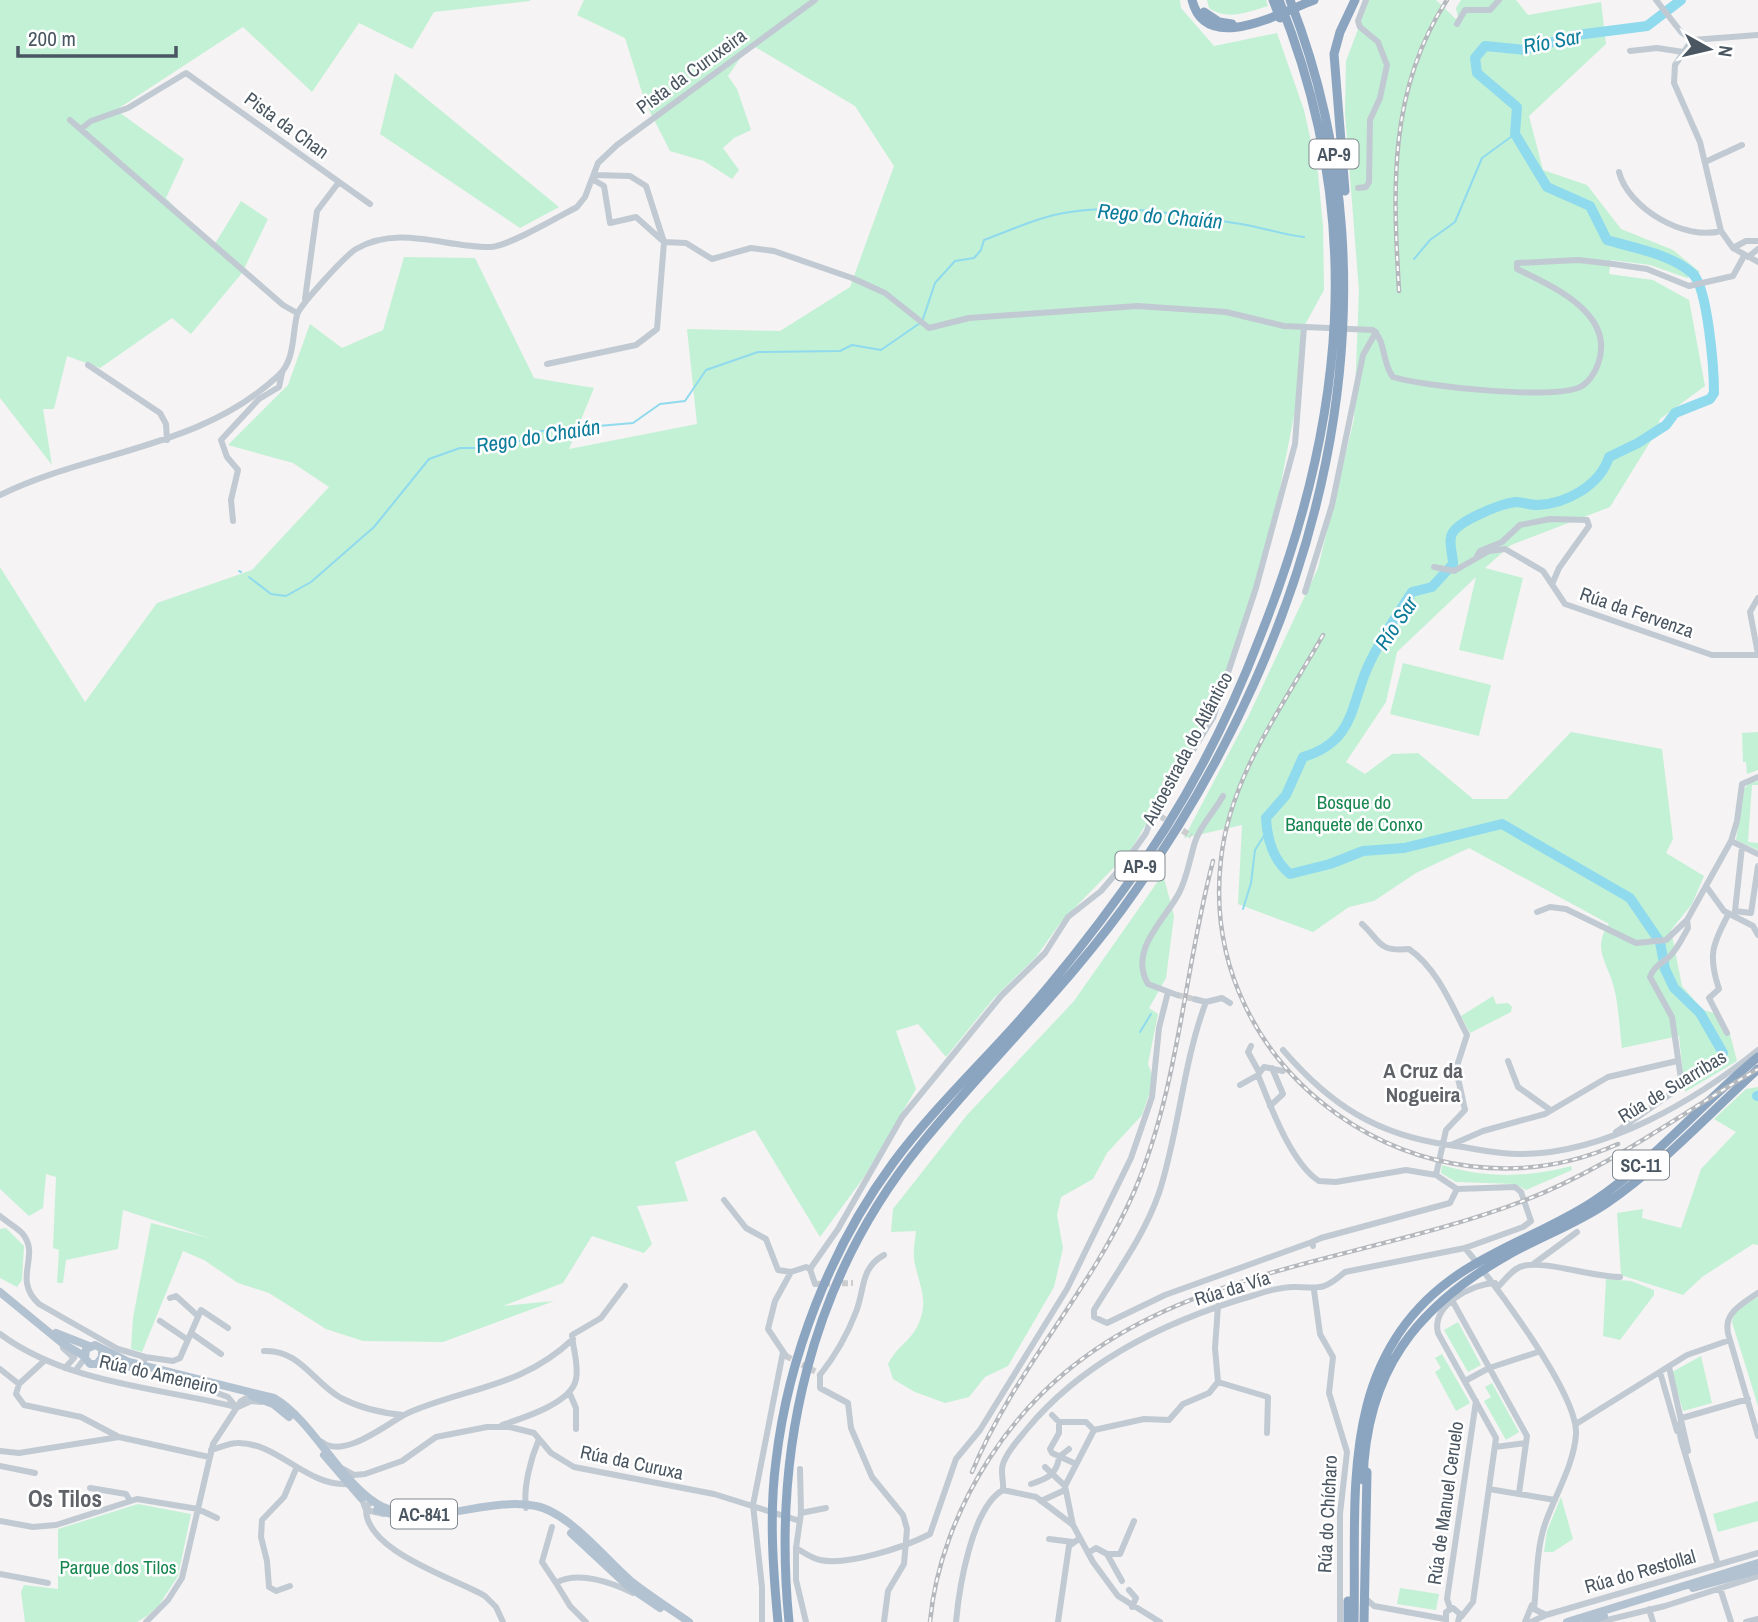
<svg xmlns="http://www.w3.org/2000/svg" width="1758" height="1622" viewBox="0 0 1758 1622" font-family="'Archivo Narrow',sans-serif">
	<rect width="100%" height="100%" fill="#f5f3f3"/>
	<path fill="#c3f1d5" d="M0 0H530V1L434 12 412 49 359 23 312 92 243 27 116 110 184 159 166 198 213 247 241 201 268 219 242 273 191 334 172 318 100 368 67 356 54 409H43L52 465 0 398Z
		M584 0H1180L1181 8 1214 46 1277 33 1304 110 1318 173 1323 227 1324 290 1301 332 1297 400 1275 514 1252 594 1215 705 1131 850 1061 922 1036 957 994 998 946 1057 918 1024 896 1031 916 1089 864 1177 820 1237 755 1130 675 1162 688 1201 637 1206 652 1244 644 1253 592 1236 563 1283 503 1306 554 1301 443 1342 363 1341 326 1329 269 1293 238 1283 204 1260 183 1251 142 1352 131 1349 133 1318 151 1223 209 1238 123 1210 118 1249 66 1260 63 1283H57L59 1250 53 1248 56 1177 46 1174 43 1208 29 1216 0 1189V567L85 702 157 603 252 570 329 487 293 463 228 445 288 385 310 324 342 348 383 330 404 257 475 258 534 378 594 388 569 449 697 424 687 329 780 331 850 287 894 166 855 106 750 44 728 76 737 89 751 130 734 138 723 148 739 170 732 179 704 161 670 151 645 102 625 38 577 15Z
		M1207 0H1266L1268 6C1247 12 1228 21 1209 8Z
		M1369 0H1436L1459 22 1456 8 1461 0H1516L1528 15 1601 2 1606 44 1529 116 1543 170 1587 185 1621 229 1673 250 1700 272 1687 278 1650 265 1611 260 1609 274 1653 280 1689 300 1705 386 1660 419 1655 434 1610 507 1511 545 1485 568 1523 578 1503 660 1459 650 1476 577 1397 652 1386 702 1346 762 1365 774 1392 754 1418 753 1473 799H1507L1571 732 1662 749 1673 839 1666 853 1704 876 1692 904 1671 930 1682 986 1703 1010 1714 1013 1724 1031 1730 1034 1737 1061 1685 1092 1679 1036 1622 1048C1619 1027 1619 1002 1612 981 1605 960 1593 946 1609 924L1469 848 1416 873 1374 901 1349 907 1313 932 1238 904 1242 825 1184 838 1249 715 1318 568 1354 419 1359 291 1345 113 1346 61Z
		M395 73 559 207 520 228 380 134Z
		M1403 663 1491 685 1479 736 1390 714Z
		M1758 732V770L1747 774 1746 762H1743L1742 733Z
		M1758 781V785H1752L1748 842 1758 843V833V850L1736 840 1744 789 1749 783Z
		M1163 874 1174 916 1166 978 1149 1008 1158 1014 1148 1064 1154 1080 1142 1115 1107 1153 1093 1179 1061 1197 1057 1215 1063 1248 1054 1287 1008 1366 985 1377 969 1397 945 1403 915 1392 893 1379 888 1364C895 1348 911 1341 918 1325 930 1299 918 1284 914 1259 913 1251 915 1240 916 1231L891 1232 893 1209 967 1115 1074 1001Z
		M1493 996 1496 1004 1508 1003 1512 1007 1511 1012 1470 1033 1461 1016Z
		M1758 1087V1245L1753 1244 1702 1277 1683 1295 1621 1275 1617 1213 1643 1209 1642 1218 1681 1228 1701 1169 1736 1132 1714 1119 1746 1089Z
		M1442 1165C1484 1178 1528 1178 1571 1166L1572 1170 1526 1190 1515 1184 1456 1182 1441 1173Z
		M6 1228 24 1246 22 1280 17 1287 0 1278V1229Z
		M1606 1279 1631 1281 1654 1290V1295L1620 1340 1603 1336Z
		M1758 1297V1406L1732 1322 1735 1311Z
		M1458 1322 1481 1365 1468 1372 1444 1330Z
		M1442 1354 1470 1403 1456 1411 1435 1372 1441 1368 1435 1358Z
		M1701 1356 1712 1403 1683 1411 1672 1372Z
		M1492 1383 1519 1432 1506 1440 1484 1401 1491 1397 1485 1387Z
		M1561 1497 1573 1539 1553 1552H1544L1547 1531Z
		M1758 1501V1521L1718 1532 1713 1514Z
		M138 1504 191 1514 178 1576 159 1605 147 1616 137 1622H25L21 1592 24 1585 58 1589V1529Z
		M1400 1588 1439 1594 1436 1610 1397 1604Z"/>
	<g fill="none" stroke-linecap="round" stroke-linejoin="round">
		<path stroke="#90daee" stroke-width="2" d="M1414 259 1430 240 1455 222 1482 158 1515 134
			M923 319 935 283 955 261 974 258 981 250 984 240C1011 230 1041 216 1070 212 1126 203 1186 216 1241 224 1262 227 1282 235 1304 237
			M239 571 241 572
			M249 577 271 594 286 596 311 582 374 527 429 459 460 448H490L515 443 541 431 633 423 660 404 685 401 706 370 758 352 840 351 852 345 881 350 920 323
			M1243 909 1251 883 1255 850 1267 831
			M1140 1032 1151 1014"/>
		<path stroke="#90daee" stroke-width="10" d="M1681 0 1647 26 1577 35 1526 50 1485 46 1475 58 1477 73 1517 107 1515 134 1547 187 1590 206 1607 240C1634 248 1670 254 1692 273 1708 286 1714 371 1714 393L1710 399 1675 413 1666 425 1638 443 1609 457C1600 485 1567 504 1537 505 1530 505 1522 502 1515 502 1501 504 1453 522 1451 537 1449 545 1453 555 1453 564L1432 587 1412 592C1397 615 1382 637 1370 662 1350 702 1357 741 1303 757L1286 795 1266 818C1267 839 1273 860 1290 874L1330 864 1363 851 1404 848 1502 824 1630 898 1660 942 1665 969 1674 988 1700 1013 1723 1053
			M1757 1096H1758"/>
		<path stroke="#caccce" stroke-width="6" stroke-dasharray="6 3" stroke-linecap="butt" d="M1160 816 1191 836
			M1177 995 1194 999
			M815 1284 853 1283
			M786 1356 818 1373"/>
		<path stroke="#c1cad2" stroke-width="6" d="M1656 0 1681 32 1692 40
			M1457 24 1465 10H1490L1499 0
			M1692 40 1675 65 1674 83 1700 142 1721 231 1733 248 1758 262
			M1692 40 1758 35
			M1630 51 1657 48 1683 52
			M70 120 283 305 297 313
			M81 129 91 121 128 108 186 73 370 204
			M1705 162 1742 145
			M1619 172C1628 208 1684 241 1721 231
			M592 179 604 186 610 223 636 217 664 242 686 243 712 259 751 248 774 251 852 278 885 293 929 328 969 318 1137 306 1226 312 1284 326 1373 330C1386 341 1382 364 1393 377 1426 387 1547 399 1578 388 1588 384 1595 373 1598 364 1616 314 1554 287 1517 269V263L1578 260 1613 264 1647 269 1689 286 1733 276 1744 256
			M1358 188 1366 187 1369 182 1370 120 1380 98 1387 65 1378 42 1360 27 1358 21 1366 0
			M1733 248 1746 241H1758
			M1748 257 1758 249
			M305 299 317 211 339 182
			M547 364 636 345 657 329 664 242 646 186 630 176 594 175
			M88 365 160 413 166 424 167 440
			M0 495C92 450 200 449 279 375 295 360 292 335 297 315 299 306 346 255 356 249 400 224 445 248 491 247 509 246 558 217 577 207L585 197 598 163 617 145 815 0
			M233 521 231 500 238 470 227 457 221 440 259 399 279 387 282 373
			M1477 556 1480 551 1502 542 1520 525 1550 519 1587 520 1589 526 1559 568 1553 582
			M1434 567 1454 571 1489 551 1505 549 1543 571 1565 604 1712 655H1758
			M1305 592 1332 505 1363 355 1376 332
			M1758 598 1750 612 1758 654
			M1160 816 1154 812 1213 718 1256 588 1295 444 1304 327
			M1731 841 1758 854
			M1742 847 1735 911 1751 913 1758 866
			M1706 886 1724 911 1753 926 1758 935
			M1537 912 1550 907 1566 909 1636 943 1666 940 1687 920 1731 841 1737 821 1742 784 1758 777
			M1362 924C1381 941 1377 952 1409 949 1437 968 1452 1006 1467 1035L1456 1069 1465 1110 1446 1130 1436 1175
			M1177 995 1148 984C1128 950 1165 920 1179 893 1187 878 1190 858 1195 842 1200 826 1215 811 1223 796
			M1194 999 1206 1002 1222 998 1230 1003
			M1206 1002C1183 1062 1179 1132 1159 1193 1144 1236 1117 1272 1094 1310V1317L1107 1323 1165 1295 1312 1242
			M1727 1033 1709 998 1719 989C1708 956 1712 945 1728 915
			M1251 1046 1248 1052 1259 1072
			M1283 1050C1330 1105 1377 1135 1449 1145 1474 1148 1498 1155 1523 1154 1606 1153 1695 1101 1758 1050
			M1508 1061 1518 1087 1549 1109
			M1240 1085 1258 1075 1264 1067 1283 1071
			M1270 1106 1283 1094 1272 1068
			M1616 1132 1682 1086 1672 1017 1650 977C1654 966 1661 964 1669 957 1677 950 1683 937 1688 928L1687 920
			M1451 1145 1483 1131 1545 1114 1608 1077 1677 1061
			M724 1200 746 1228 766 1239 778 1270 791 1272 806 1267 810 1269 815 1284
			M0 1216C7 1222 16 1227 22 1233 42 1256 11 1278 39 1304L118 1349 145 1357
			M1313 1246 1312 1242 1321 1238 1450 1203 1457 1189
			M1465 1248C1492 1281 1578 1393 1576 1434 1574 1465 1555 1495 1545 1524 1536 1550 1537 1582 1534 1609L1546 1615
			M1532 1265 1577 1232
			M810 1269 838 1229 902 1117 1001 996 1045 953 1068 917 1101 891 1125 863 1146 833 1154 812
			M1498 1287C1505 1280 1513 1268 1523 1266 1544 1260 1593 1277 1620 1277
			M1314 1290 1320 1334 1333 1357 1329 1393 1347 1452 1340 1514V1622
			M170 1298 176 1296 198 1316
			M1453 1302 1527 1436 1519 1493
			M160 1321 188 1340
			M191 1333 221 1354
			M0 1334C68 1384 156 1387 236 1407
			M1730 1340 1758 1436
			M63 1348 74 1358 65 1368
			M264 1351C299 1349 314 1383 341 1398 360 1408 382 1413 403 1415
			M786 1356 768 1329 775 1301 791 1272
			M143 1365 145 1357 173 1361 180 1358 201 1310 228 1328
			M1669 1367 1688 1451
			M0 1369 19 1384 44 1361
			M75 1371 85 1358
			M1660 1372 1677 1431
			M168 1375 228 1397 236 1407
			M820 1375V1388L848 1403 851 1428 872 1477 903 1515 907 1529 904 1564 888 1591 884 1622
			M820 1375C835 1356 848 1333 856 1312 865 1289 860 1268 884 1255
			M1465 1381 1489 1368 1538 1352
			M1218 1382 1268 1397 1267 1433
			M19 1384 16 1394 24 1405 81 1417 117 1436
			M570 1394 576 1408V1429
			M238 1407 251 1401 261 1402
			M1052 1415 1059 1422
			M1682 1418 1679 1429 1681 1440 1718 1565
			M1682 1418 1748 1399
			M1576 1424 1687 1355 1730 1340C1720 1315 1739 1306 1758 1293
			M502 1425C523 1418 572 1403 576 1379 579 1365 573 1349 572 1335L601 1318 625 1286
			M322 1442C345 1460 390 1421 408 1413 468 1387 521 1388 573 1339
			M1495 1447 1526 1443
			M211 1450C219 1448 229 1443 237 1443 278 1442 306 1487 349 1484
			M0 1451 19 1453 119 1437 209 1457
			M1076 1464 1052 1453 1050 1449 1059 1433V1422H1086L1094 1430
			M0 1466 35 1473
			M1045 1467 1065 1486
			M343 1469 354 1475 365 1474 402 1461 436 1437 487 1427H510L534 1433 551 1453 574 1467 714 1494 800 1521
			M800 1469 801 1513
			M1031 1484C1046 1479 1057 1475 1059 1457L1069 1449
			M90 1488 126 1494 129 1499
			M1489 1489 1555 1500
			M1003 1490C1004 1481 1000 1472 1003 1464 1007 1451 1019 1439 1027 1429 1084 1360 1171 1319 1255 1295 1267 1291 1283 1286 1297 1287 1321 1288 1324 1290 1345 1272L1465 1248 1523 1227 1531 1221 1521 1192 1515 1187 1457 1189 1436 1175 1406 1170 1336 1182 1319 1181C1291 1163 1270 1105 1258 1075
			M361 1497 366 1510 384 1514
			M1041 1501 1065 1490
			M371 1502 366 1508C364 1551 454 1578 485 1596L496 1607 503 1622
			M526 1508C523 1487 531 1458 539 1439
			M0 1521 33 1527 56 1525 137 1499 198 1509 217 1518
			M1073 1525 1065 1486 1094 1430 1144 1419 1169 1420 1183 1404 1209 1393 1218 1382 1215 1348 1218 1306
			M552 1527 542 1562 556 1583
			M1049 1539 1073 1542
			M796 1548C803 1552 811 1558 820 1560 848 1566 905 1547 930 1534L956 1459 980 1430 1067 1289 1131 1158 1152 1097 1159 1028 1168 992
			M1088 1553 1096 1548 1107 1554H1120L1134 1521
			M1107 1554 1122 1581
			M0 1574 48 1583
			M290 1586 276 1591 269 1587 267 1561 261 1537 262 1520 284 1497 296 1469
			M1720 1588 1731 1622
			M1129 1590 1136 1598 1132 1607
			M1365 1598 1374 1606 1445 1619
			M1450 1608 1447 1599 1476 1401
			M1649 1609 1653 1622
			M1461 1617 1473 1602 1496 1438 1438 1333C1431 1305 1472 1284 1495 1283
			M1446 1621V1612L1453 1608 1460 1614 1458 1622
			M146 1622 168 1600 182 1578 213 1444 241 1401 253 1394
			M586 1622 570 1606 556 1583C578 1570 613 1583 633 1593
			M762 1622V1587L753 1505 783 1352
			M806 1622 796 1580V1548L801 1513 826 1508
			M956 1622C959 1588 972 1507 1003 1490L1036 1497 1073 1525 1093 1562 1118 1596 1160 1622
			M1058 1622 1069 1546 1080 1538
			M1525 1622 1532 1605
			M1531 1622 1546 1615 1758 1553
			M1599 1622 1665 1606 1758 1576
			M1746 1622 1758 1619"/>
		<path stroke="#b3c2d1" stroke-width="8" d="M0 1292 62 1343 84 1356
			M56 1333 89 1346
			M102 1352V1357L97 1364H90L85 1358 86 1349 95 1345 129 1362 274 1398C314 1421 342 1487 383 1507 431 1529 487 1496 536 1506 570 1513 606 1560 632 1582 650 1596 670 1609 689 1622
			M99 1362 131 1367
			M252 1396 273 1404 289 1417
			M324 1455 361 1498
			M377 1510 405 1518
			M571 1533 629 1587 660 1608
			M1693 1588 1758 1570
			M1567 1622 1758 1563
			M1586 1622 1604 1616"/>
		<path stroke="#8ba5c1" stroke-width="9" d="M1192 0C1206 56 1281 12 1314 0
			M1273 0 1280 18
			M1204 12 1219 22 1232 24
			M1345 191 1334 54 1340 32 1355 0
			M1363 1480C1366 1371 1416 1307 1508 1255 1540 1237 1576 1224 1607 1203 1662 1165 1709 1114 1758 1069
			M778 1622C773 1569 769 1514 776 1461 788 1357 831 1247 893 1163 930 1113 976 1069 1018 1022 1056 979 1091 935 1124 889 1181 812 1226 726 1260 637 1345 424 1367 218 1279 0
			M789 1622C772 1449 810 1280 922 1143 992 1057 1073 981 1136 890 1318 631 1409 304 1290 0
			M1348 1622V1601
			M1354 1622C1357 1494 1336 1357 1459 1274 1502 1245 1552 1229 1594 1201 1655 1160 1702 1103 1758 1057
			M1364 1622 1367 1472"/>
		<defs>
			<path id="rail" d="M1399 291C1393 189 1388 90 1447 0
				M1323 635C1283 706 1230 776 1221 859 1196 1073 1424 1231 1618 1144
				M972 1472C1013 1372 1091 1291 1134 1192 1179 1087 1184 971 1213 861
				M930 1622C935 1565 958 1507 989 1459 1113 1267 1331 1274 1523 1201 1607 1169 1680 1114 1758 1069"/>
		</defs>
		<use href="#rail" stroke="#b5b8bd" stroke-width="4.5"/>
		<use href="#rail" stroke="#fff" stroke-width="2" stroke-dasharray="5" stroke-linecap="butt"/>
	</g>
	<g text-anchor="middle" dominant-baseline="central" stroke-width="5" stroke-linejoin="round" paint-order="stroke">
		<g fill="#fff" stroke="#808990" stroke-width="2">
			<rect x="1309.5" y="139.5" width="49" height="29" rx="5"/>
			<rect x="1115.5" y="851.5" width="49" height="29" rx="5"/>
			<rect x="1613" y="1150.5" width="56" height="29" rx="5"/>
			<rect x="391" y="1499.5" width="66" height="29" rx="5"/>
		</g>
		<g font-size="18" font-weight="bold" fill="#4a5661">
			<text x="1334" y="154">AP-9</text>
			<text x="1140" y="866">AP-9</text>
			<text x="1641" y="1165">SC-11</text>
			<text x="424" y="1514">AC-841</text>
		</g>
		<g font-size="19" fill="#4a5661" stroke="#fff">
			<text transform="translate(691 71) rotate(-36)">Pista da Curuxeira</text>
			<text transform="translate(287 125) rotate(36)">Pista da Chan</text>
			<text transform="translate(1637 612) rotate(19)">Rúa da Fervenza</text>
			<text transform="translate(1187 748) rotate(-62)">Autoestrada do Atlántico</text>
			<text transform="translate(1672 1086) rotate(-31)">Rúa de Suarribas</text>
			<text transform="translate(1232 1288) rotate(-17)">Rúa da Vía</text>
			<text transform="translate(159 1374) rotate(13)">Rúa do Ameneiro</text>
			<text transform="translate(632 1462) rotate(12)">Rúa da Curuxa</text>
			<text transform="translate(1445 1503) rotate(-82)">Rúa de Manuel Ceruelo</text>
			<text transform="translate(1327 1514) rotate(-87)">Rúa do Chícharo</text>
			<text transform="translate(1640 1571) rotate(-16)">Rúa do Restollal</text>
		</g>
		<g font-size="19" fill="#17864f" stroke="#fff">
			<text x="1354" y="802">Bosque do<tspan x="1354" dy="22">Banquete de Conxo</tspan></text>
			<text x="118" y="1567">Parque dos Tilos</text>
		</g>
		<g font-size="21" font-style="italic" fill="#0c7c9b" stroke="#fff">
			<text transform="translate(1552 41) rotate(-11)">Río Sar</text>
			<text transform="translate(1160 216) rotate(5)">Rego do Chaián</text>
			<text transform="translate(538 436) rotate(-9)">Rego do Chaián</text>
			<text transform="translate(1396 623) rotate(-56)">Río Sar</text>
		</g>
		<g font-size="21" font-weight="bold" fill="#5f6368" stroke="#fff">
			<text x="1423" y="1070">A Cruz da<tspan x="1423" dy="24">Nogueira</tspan></text>
		</g>
		<g font-size="23" font-weight="bold" fill="#5f6368" stroke="#fff">
			<text x="65" y="1498">Os Tilos</text>
		</g>
	</g>
	<g transform="translate(1709 49) rotate(98)" stroke="#ffffff" stroke-width="5" paint-order="stroke">
	<path d="M0-5L12 26L0 18L-12 26Z" fill="#4a5661"/>
	<text y="-10" font-size="19" font-weight="bold" text-anchor="middle" fill="#4a5661">N</text>
	</g>
	<path d="M18 46v10h158v-10" fill="none" stroke="#4a5661" stroke-width="3.5"/>
	<text x="28" y="46" font-size="21" fill="#4a5661" stroke="#ffffff" stroke-width="5" paint-order="stroke">200 m</text>
</svg>
